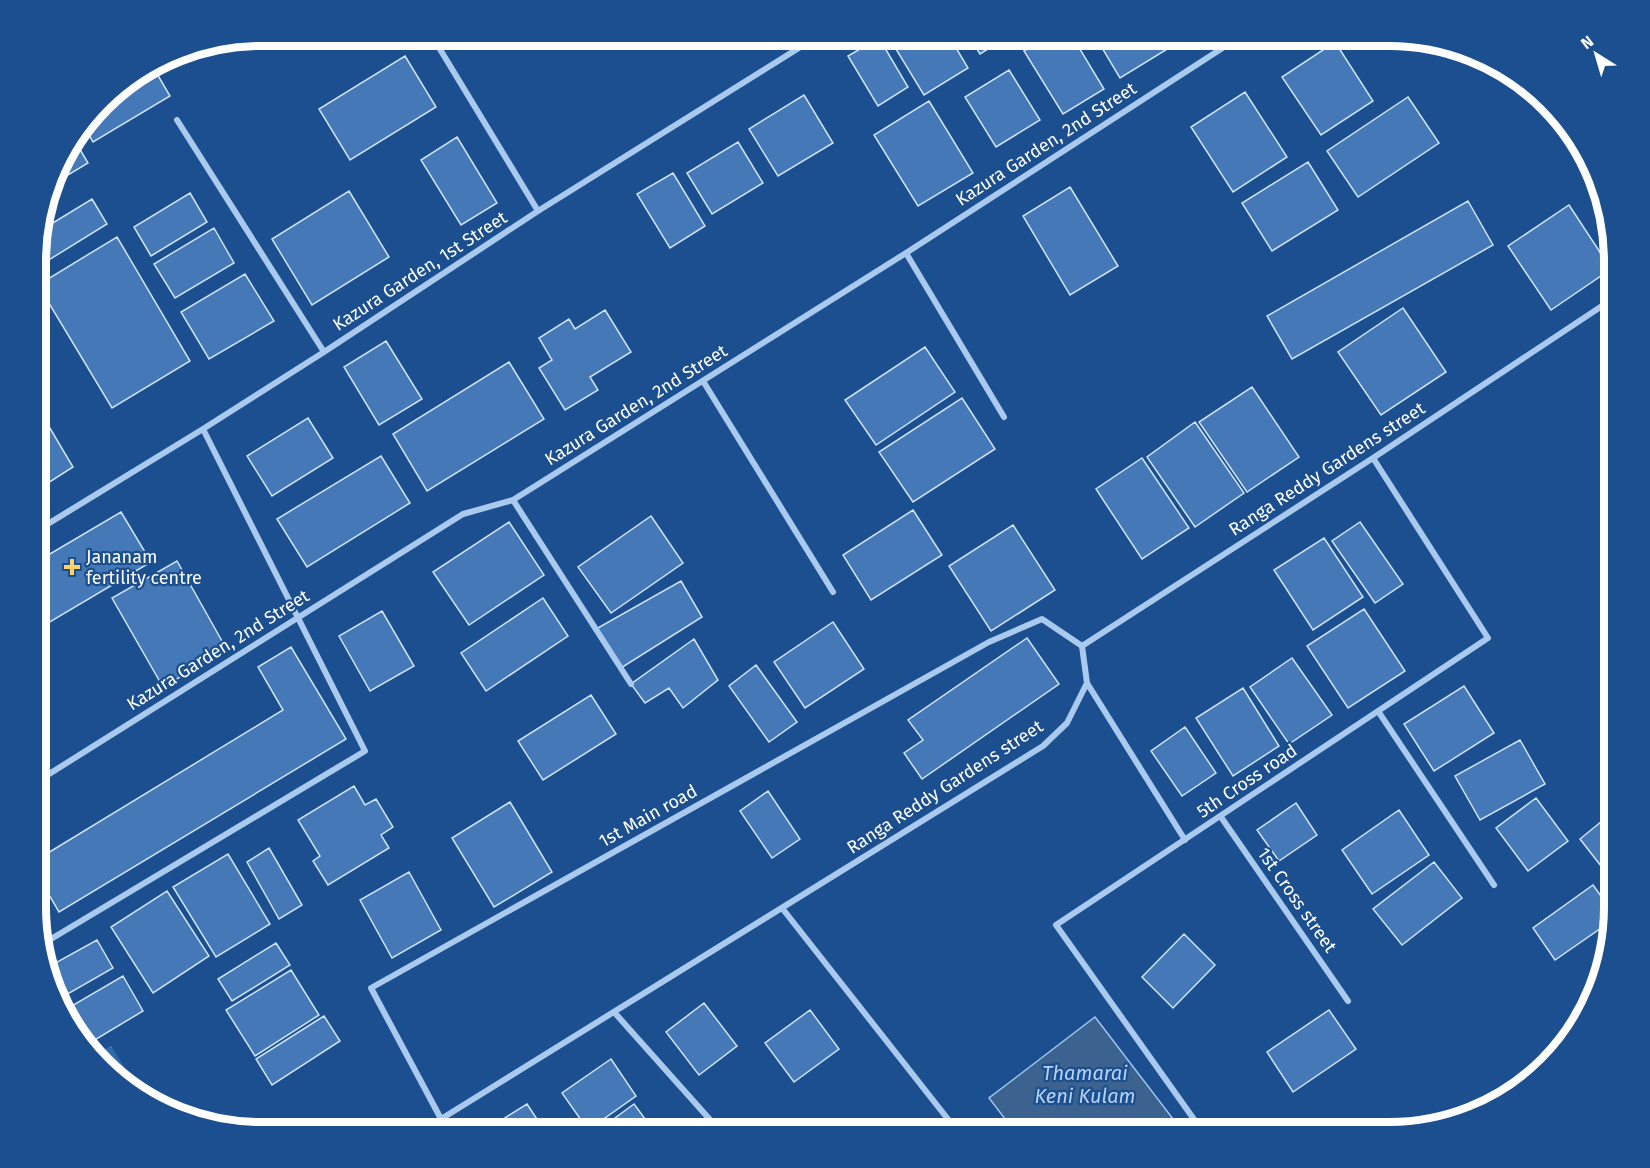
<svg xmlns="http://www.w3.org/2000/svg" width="1650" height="1168" viewBox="0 0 1650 1168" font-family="'Fira Sans',sans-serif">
	<defs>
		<pattern id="grass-dots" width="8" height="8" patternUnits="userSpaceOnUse" patternTransform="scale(1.5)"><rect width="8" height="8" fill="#2e69ad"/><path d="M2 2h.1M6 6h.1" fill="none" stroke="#4d80b9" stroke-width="1.8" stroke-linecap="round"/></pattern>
	</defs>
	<rect width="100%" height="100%" fill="#1b4f8f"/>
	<path fill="url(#grass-dots)" d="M111 1046 141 1094 124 1085 96 1054Z"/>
	<path fill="#3c6290" stroke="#9cc4f0" stroke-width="1.5" d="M1095 1017 1183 1132H1015L989 1098Z"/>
	<path fill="#4478b7" stroke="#cfe3fa" stroke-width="1.5" d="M888 36H949L968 68 924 95Z
		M969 36H1009L980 54Z
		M1048 36H1072L1104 89 1063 114 1024 51Z
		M1095 36H1162L1169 48 1120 78Z
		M879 38 908 87 878 106 848 56Z
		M1335 42 1373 101 1321 135 1282 77Z
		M405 56 436 107 350 160 319 109Z
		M153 67 170 96 93 142 85 128 113 92Z
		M1009 70 1040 120 996 147 965 97Z
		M1245 92 1287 157 1233 192 1191 127Z
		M804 95 833 143 778 176 749 129Z
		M1408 97 1439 143 1358 197 1327 151Z
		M929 101 973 173 918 206 874 135Z
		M457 137 497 203 461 225 421 160Z
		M75 141 88 163 53 184 59 161Z
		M738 142 763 183 712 214 687 173Z
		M1308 162 1338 210 1272 251 1242 203Z
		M673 173 705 226 670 248 637 194Z
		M1070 187 1118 266 1070 295 1023 216Z
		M349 191 389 257 312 305 272 239Z
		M190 193 207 222 151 256 134 227Z
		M92 199 107 224 39 266 38 232Z
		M1468 201 1493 245 1292 359 1267 316Z
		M1569 205 1611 269 1551 310 1508 246Z
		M214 228 234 263 175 298 154 264Z
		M117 237 190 361 112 408 38 285Z
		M245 274 274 321 209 359 181 312Z
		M1403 308 1446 372 1381 415 1338 352Z
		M605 310 631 352 590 377 598 390 565 410 539 368 552 360 539 338 569 319 575 329Z
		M386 341 422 399 379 425 344 367Z
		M925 347 955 392 876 445 845 400Z
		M509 362 544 419 427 491 393 434Z
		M1252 387 1299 457 1247 492 1199 422Z
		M962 398 995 449 913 502 879 452Z
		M38 408 73 467 45 485 38 473Z
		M308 418 333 458 272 496 247 456Z
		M1195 422 1244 493 1195 527 1147 457Z
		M381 456 410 503 307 567 277 519Z
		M1142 458 1189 528 1142 559 1096 489Z
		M913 510 942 555 871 600 843 555Z
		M121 512 151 562 38 629V561Z
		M651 516 683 563 611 613 578 567Z
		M509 522 544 575 469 625 433 572Z
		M1360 522 1403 584 1375 603 1332 541Z
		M1013 525 1055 590 991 631 949 566Z
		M1324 538 1363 597 1313 630 1274 570Z
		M177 561 227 650 163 687 112 598Z
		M681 581 702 617 621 668 596 629Z
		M543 598 568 636 486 691 461 653Z
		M1364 609 1405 671 1348 708 1307 646Z
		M382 611 414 666 370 691 339 636Z
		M833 622 864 669 805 708 774 662Z
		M1027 638 1059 684 922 779 904 753 923 740 908 720Z
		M694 639 718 680 683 708 669 688 645 703 631 684Z
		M291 647 346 739 59 912 38 876V859L283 710 258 667Z
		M1292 658 1332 715 1289 744 1250 687Z
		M756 665 797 722 769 742 729 686Z
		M1464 686 1494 733 1434 771 1404 724Z
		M1243 688 1279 746 1233 776 1196 718Z
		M591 695 616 734 543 780 518 741Z
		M1185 727 1216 773 1182 796 1151 751Z
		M1520 740 1545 784 1480 820 1455 776Z
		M354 786 365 805 376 799 393 827 381 835 389 848 328 885 313 861 320 856 298 820Z
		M768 791 800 839 772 858 740 811Z
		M1536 798 1568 841 1528 871 1496 828Z
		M510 802 552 872 494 907 452 838Z
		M1296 803 1317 835 1279 861 1257 830Z
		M1399 810 1429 855 1372 894 1342 850Z
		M1613 812 1614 857 1601 866 1580 839Z
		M269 848 302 905 279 919 247 862Z
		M228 854 270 924 216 957 173 887Z
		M1434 862 1462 898 1402 945 1373 909Z
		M409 872 441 930 392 958 360 900Z
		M1593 885 1614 914V919L1555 960 1533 928Z
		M167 891 209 956 153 993 111 927Z
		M38 893 49 910 38 917Z
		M1184 934 1215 965 1173 1008 1142 977Z
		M97 940 113 968 59 999 48 967Z
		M276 943 290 965 232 1001 218 979Z
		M291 970 319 1015 255 1056 226 1010Z
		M123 976 143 1011 88 1044 66 1019 63 1011Z
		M704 1003 737 1046 699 1075 666 1032Z
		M810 1010 839 1049 794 1082 765 1043Z
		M1329 1010 1356 1049 1293 1092 1267 1052Z
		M324 1016 340 1041 272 1085 256 1059Z
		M611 1059 636 1096 588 1130 562 1093Z
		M527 1104 544 1130 542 1132 484 1131Z
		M634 1104 651 1127 644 1132H596Z"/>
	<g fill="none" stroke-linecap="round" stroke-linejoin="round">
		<path stroke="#a9c9ee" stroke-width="6" d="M432 36 538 211
			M177 120 324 352
			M906 253 1004 417
			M703 381 833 592
			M513 500 631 684
			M38 530 203 429 324 352 538 211 818 36
			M1087 683 1185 840
			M1378 711 1494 885
			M38 781 463 514 513 500 906 253 1241 36
			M1221 817 1348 1001
			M782 908 958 1132
			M41 945 365 751 203 429
			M614 1012 721 1132
			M441 1119 1043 746 1067 723 1087 683 1082 646 1373 458 1614 298
			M448 1132 371 988 989 642 1042 619 1082 646
			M1203 1132 1056 925 1488 638 1373 458"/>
	</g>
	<path fill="#ffd166" stroke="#1b4f8f" stroke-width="2" d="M69 558h6v6h6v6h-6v6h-6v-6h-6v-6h6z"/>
	<g text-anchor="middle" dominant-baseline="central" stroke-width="4.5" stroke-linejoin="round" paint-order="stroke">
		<g font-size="18" fill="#fff" stroke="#1b4f8f">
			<text transform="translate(1046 144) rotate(-33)">Kazura Garden, 2nd Street</text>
			<text transform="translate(420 271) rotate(-33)">Kazura Garden, 1st Street</text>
			<text transform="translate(636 405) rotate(-32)">Kazura Garden, 2nd Street</text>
			<text transform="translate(1327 469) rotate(-33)">Ranga Reddy Gardens street</text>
			<text transform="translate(218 650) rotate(-32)">Kazura Garden, 2nd Street</text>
			<text transform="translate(1247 781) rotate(-34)">5th Cross road</text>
			<text transform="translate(945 787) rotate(-33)">Ranga Reddy Gardens street</text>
			<text transform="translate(648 816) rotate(-29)">1st Main road</text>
			<text transform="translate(1297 900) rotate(55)">1st Cross street</text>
		</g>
		<g font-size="18" fill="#fff" stroke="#1b4f8f" text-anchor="start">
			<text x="86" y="557">Jananam<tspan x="86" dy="21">fertility centre</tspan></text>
		</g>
		<g font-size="20" font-style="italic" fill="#b5d3f5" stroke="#1b4f8f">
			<text x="1085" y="1073">Thamarai<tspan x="1085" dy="23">Keni Kulam</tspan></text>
		</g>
	</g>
	<path d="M0 0H1650V1168H0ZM261 46H1389A215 215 0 0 1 1604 261V907A215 215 0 0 1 1389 1122H261A215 215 0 0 1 46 907V261A215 215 0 0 1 261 46Z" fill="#1b4f8f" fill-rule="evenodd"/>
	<path fill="none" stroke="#fff" stroke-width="8" d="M261 46H1389A215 215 0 0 1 1604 261V907A215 215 0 0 1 1389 1122H261A215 215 0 0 1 46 907V261A215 215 0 0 1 261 46Z"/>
	<g transform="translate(1596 54) rotate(323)" stroke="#1b4f8f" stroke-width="4.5" paint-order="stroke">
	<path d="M0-4.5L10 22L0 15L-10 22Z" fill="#ffffff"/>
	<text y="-9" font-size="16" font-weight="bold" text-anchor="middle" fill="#ffffff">N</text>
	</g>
</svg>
